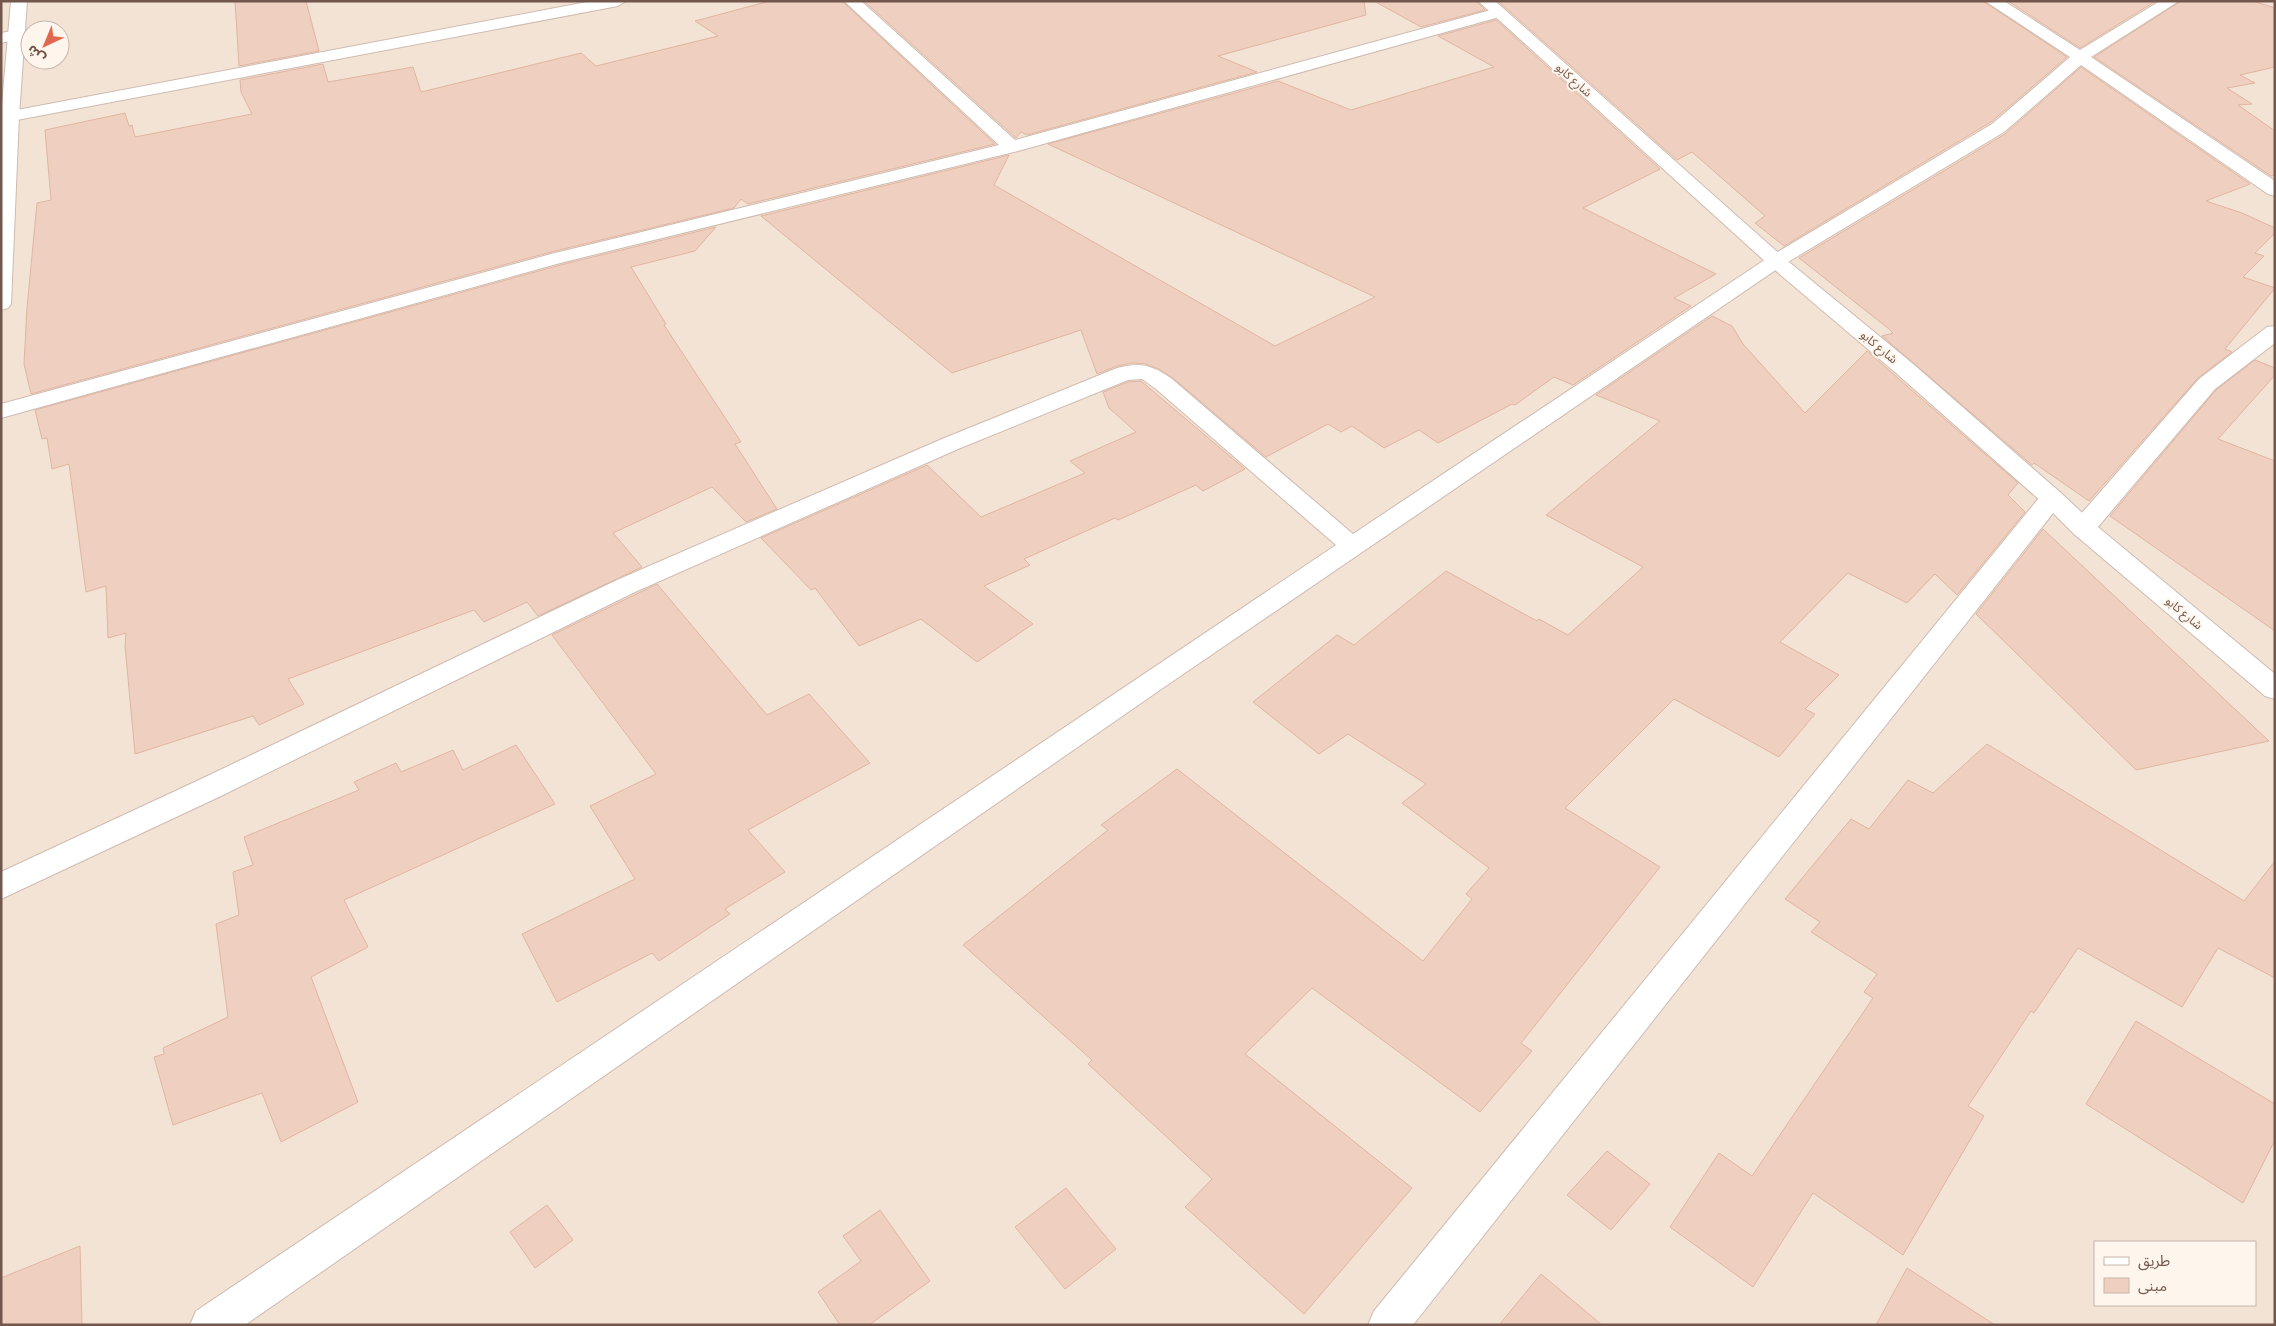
<svg xmlns="http://www.w3.org/2000/svg" width="2276" height="1326" viewBox="0 0 2276 1326" font-family="Figtree,'Noto Sans Arabic',sans-serif">
	<rect width="100%" height="100%" fill="#fbf2e6"/>
	<path fill="#f3e3d5" fill-rule="evenodd" d="M1 1H2275V1325H1ZM30 30H60V60H30ZM2095 1242H2255V1305H2095Z"/>
	<path fill="#efcfbf" stroke="#e1b5a0" d="M235 1H306L319 51 239 66Z
		M770 1H842L995 144 748 204 741 199 734 208 551 252 31 394 24 364 27 308 37 203 51 200 45 130 125 113 129 126 132 125 135 137 252 114 241 92 240 80 323 64 328 82 413 67 421 92 581 53 596 66 718 36 695 21Z
		M864 1H1364L1366 15 1218 56 1257 72 1027 135 1021 132 1016 138Z
		M1374 1H1476L1485 10 1421 27Z
		M1498 1H1983L2067 57 1991 122 1784 246 1755 223 1765 216 1692 152 1677 160Z
		M2008 1H2156L2080 48Z
		M2181 1H2253L2275 8V67L2240 75 2255 83 2227 88 2252 104 2238 105 2275 131V175L2271 176 2094 57Z
		M1496 20 1660 169 1583 208 1716 274 1674 298 1691 306 1573 385 1554 377 1515 405 1512 404 1438 443 1419 430 1384 448 1352 426 1341 432 1328 424 1266 457 1173 378 1159 369 1146 364 1133 363 1117 366 1097 374 1081 330 952 373 761 216 1009 155 994 185 1275 346 1375 297 1048 144 1278 81 1351 110 1494 67 1438 36Z
		M2081 67 2250 184 2206 201 2242 213 2275 228V233L2255 253 2264 256 2243 277 2275 288 2225 349 2232 352 2198 378 2089 501 2034 463 2032 465 1882 336 1893 333 1889 329 1799 258 2005 134Z
		M716 227 695 251 631 267 666 324 664 325 741 442 735 444 777 509 746 522 712 487 613 533 642 567 538 616 527 602 484 622 474 610 288 679 304 704 259 725 253 716 135 754 125 646 126 633 108 638 106 586 86 592 69 464 52 469 47 438 42 439 35 410 564 264Z
		M1712 316 1732 326 1743 344 1805 413 1867 351 2018 483 2008 495 2025 512 1957 595 1935 574 1907 603 1848 573 1780 642 1839 675 1805 709 1815 714 1779 757 1674 699 1565 808 1660 867 1521 1043 1532 1051 1480 1112 1312 988 1245 1054 1412 1188 1304 1314 1185 1207 1212 1179 1088 1064 1092 1060 963 945 1108 830 1101 825 1177 769 1423 961 1472 899 1466 894 1489 868 1402 803 1426 784 1348 734 1319 754 1253 702 1337 635 1354 645 1446 571 1537 621 1539 619 1568 635 1643 567 1546 515 1660 421 1596 395Z
		M2255 360 2275 368V375L2218 439 2275 461V631L2110 516 2216 390Z
		M1141 381 1245 469 1203 491 1196 485 1118 520 1115 518 1024 559 1030 565 984 586 1033 624 977 662 921 619 859 646 815 588 811 590 761 538 927 465 981 517 1085 473 1070 461 1136 432 1109 408 1103 392 1128 382Z
		M2043 529 2269 741 2136 770 1976 614Z
		M657 584 767 715 809 694 870 763 748 830 785 872 725 909 730 914 659 961 652 953 557 1002 522 934 635 879 590 806 656 774 552 635Z
		M1987 744 2244 901 2275 861V978L2218 948 2182 1007 2078 948 2034 1013 2031 1011 1968 1106 1984 1116 1903 1255 1813 1193 1753 1287 1670 1227 1719 1153 1752 1176 1873 998 1864 992 1877 974 1811 932 1820 922 1785 899 1851 819 1869 829 1908 780 1933 793Z
		M516 745 555 804 344 900 368 947 311 977 358 1102 281 1142 262 1093 173 1125 154 1057 164 1054 163 1048 228 1017 216 924 239 915 233 872 253 865 244 837 359 790 354 782 396 763 401 772 453 750 463 770Z
		M2136 1021 2275 1104V1140L2243 1203 2086 1104Z
		M1607 1151 1650 1184 1611 1230 1567 1195Z
		M1066 1188 1116 1249 1065 1289 1015 1227Z
		M547 1205 573 1240 535 1268 510 1232Z
		M880 1210 930 1281 869 1325H840L818 1292 861 1261 843 1236Z
		M80 1246 82 1325H1V1278Z
		M1907 1268 1995 1325H1876Z
		M1541 1274 1602 1325H1499Z"/>
	<g fill="none" stroke-linecap="round" stroke-linejoin="round">
		<defs>
			<path id="minor" d="M592 1H626L618 6 1 123V113Z
				M844 1H861L1015 140 1491 10H1503L1505 13 1503 16 1018 151 564 262 1 418V404L551 254 999 145Z
				M1985 1H2004L2080 50 2160 1H2179L2091 57 2275 181V196L2268 194 2081 65 2004 132 1783 265 1157 692 245 1325H190L196 1311 1336 545 1156 389 1142 379 1128 380 958 449 635 592 221 796 1 899V872L199 780 617 580 942 439 1117 368C1142 362 1151 365 1172 379L1353 534 1769 257 1992 124 2070 57Z
				M17 30 23 32 25 35 23 38 1 43V33Z
				M2275 326V343L2215 389 2092 534 2083 536 2074 534 2070 528 2074 522 2199 379 2267 327Z
				M2052 490 2061 493 2064 498 2061 503 1413 1325H1368L1374 1311 2043 493Z"/>
			<path id="tertiary" d="M11 1H27L19 116 11 304 8 308 1 310V116Z
				M1478 1H1495L1783 257 1912 363 2061 493 2092 522 2275 674V699L2265 696 2074 534 2043 503 1896 373 1769 265Z"/>
		</defs>
		<use href="#minor" stroke="#cfbbb0" stroke-width="2"/>
		<use href="#tertiary" stroke="#cfbbb0" stroke-width="2"/>
		<use href="#minor" fill="#fff" fill-rule="evenodd"/>
		<use href="#tertiary" fill="#fff" fill-rule="evenodd"/>
	</g>
	<g text-anchor="middle" dominant-baseline="central" stroke-width="4" stroke-linejoin="round" paint-order="stroke">
		<g font-size="12" fill="#73574c" stroke="#fef6ec">
			<text transform="translate(1574 80) rotate(42)">شارع كابو</text>
			<text transform="translate(1879 347) rotate(40)">شارع كابو</text>
			<text transform="translate(2184 613) rotate(40)">شارع كابو</text>
		</g>
	</g>
	<rect width="2276" height="1326" fill="none" stroke="#73574c" stroke-width="5"/>
	<rect x="2094" y="1241" width="162" height="65" fill="#fef6ec" stroke="#c6b6ac"/>
	<rect x="2104" y="1257" width="25" height="8" fill="#ffffff" stroke="#c6b6ac"/>
	<text x="2138" y="1266" font-size="15" fill="#73574c">طريق</text>
	<rect x="2104" y="1278" width="25" height="15" fill="#efcfbf" stroke="#c6b6ac"/>
	<text x="2138" y="1291" font-size="15" fill="#73574c">مبنى</text>
	<g transform="translate(45 45) rotate(224)"><circle r="24" fill="#fef6ec" stroke="#c6b6ac"/>
	<path d="M0-4L9 19L0 12L-9 19Z" fill="#e06851"/>
	<text y="-8" font-size="14" font-weight="bold" text-anchor="middle" fill="#73574c">ش</text>
	</g>
</svg>
